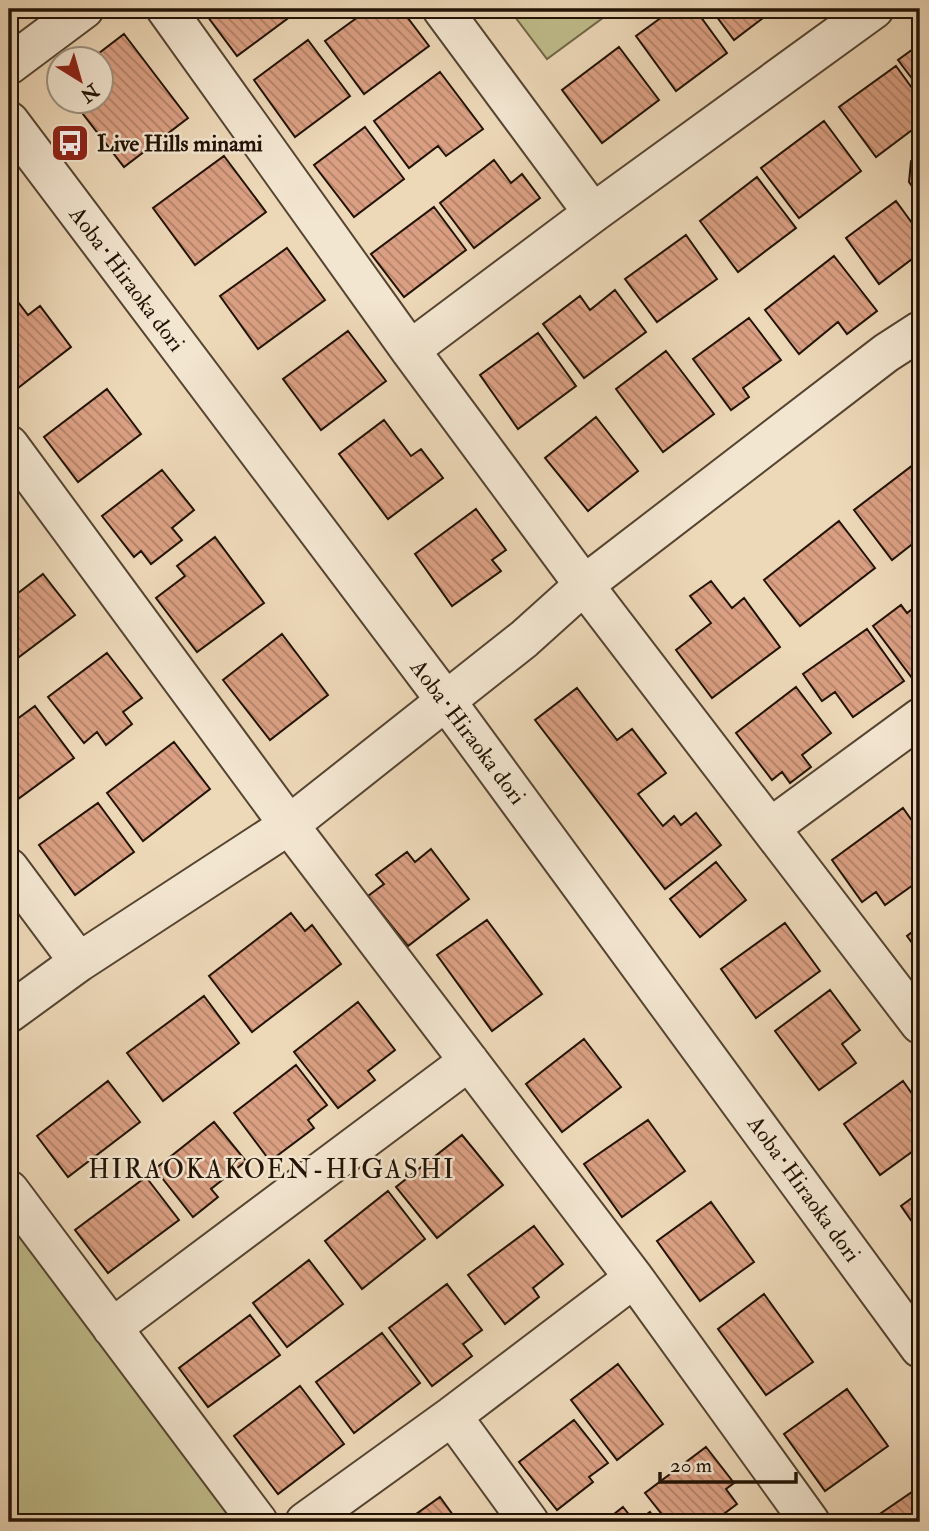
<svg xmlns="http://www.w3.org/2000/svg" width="929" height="1531" viewBox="0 0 929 1531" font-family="'IM FELL Double Pica',serif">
	<defs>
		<pattern id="building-back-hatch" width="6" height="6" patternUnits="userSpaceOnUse" patternTransform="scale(1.75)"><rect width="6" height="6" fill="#dba083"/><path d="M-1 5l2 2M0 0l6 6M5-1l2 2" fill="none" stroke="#b18169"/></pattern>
	</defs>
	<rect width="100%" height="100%" fill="#edd8b8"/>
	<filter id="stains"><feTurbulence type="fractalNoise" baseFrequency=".00286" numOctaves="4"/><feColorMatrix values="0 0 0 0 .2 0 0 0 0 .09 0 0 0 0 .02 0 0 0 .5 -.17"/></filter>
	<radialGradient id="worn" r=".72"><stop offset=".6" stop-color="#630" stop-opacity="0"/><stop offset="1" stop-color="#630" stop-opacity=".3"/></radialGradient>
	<path fill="#bfbc8a" stroke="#706847" stroke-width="2" d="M509 9H615L547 59Z
		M9 1216 235 1504 232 1522H9Z"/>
	<path fill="url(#building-back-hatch)" stroke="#221304" stroke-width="2" d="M202 9H285L291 16 237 56Z
		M369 9H401L429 46 364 94 325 41Z
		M673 9H695L727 53 676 91 636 36Z
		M711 9H775L734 40Z
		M124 34 188 118 124 167 76 105 81 102H102V60H90Z
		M308 40 350 96 295 137 254 80Z
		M920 44V89L898 60Z
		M619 47 659 100 602 143 562 90Z
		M896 66 920 99V124L876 157 839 107Z
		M440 72 483 129 446 156 438 146 409 168 374 121Z
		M824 121 861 171 799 218 761 168Z
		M365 127 404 179 354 217 314 165Z
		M920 154V198L909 182 911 161Z
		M224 156 266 212 195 265 153 208Z
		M494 160 511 183 522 174 540 198 474 248 440 203Z
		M757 177 796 228 738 272 700 221Z
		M896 201 920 234V253L879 284 846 238Z
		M434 207 466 250 404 297 371 254Z
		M686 235 717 279 657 322 625 279Z
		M287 248 325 300 258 349 220 296Z
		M834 256 877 311 847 334 838 322 799 354 765 310Z
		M615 290 646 332 584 378 543 324 580 296 590 310Z
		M18 302 28 315 40 306 71 347 9 395V309Z
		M749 318 781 360 743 388 749 397 731 410 693 359Z
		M348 331 386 381 321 430 283 379Z
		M538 333 576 386 518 429 480 375Z
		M666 351 714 414 663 452 616 389Z
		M107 389 141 434 78 482 44 437Z
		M596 417 638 471 588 511 545 458Z
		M384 420 411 456 421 449 443 478 388 519 339 454Z
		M913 465 920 474V538L892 560 854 510Z
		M162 470 194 510 172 528 182 540 151 564 141 551 134 557 102 516Z
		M476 509 506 550 492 560 501 571 452 606 415 554Z
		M839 521 875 568 800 626 764 580Z
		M215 537 264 603 197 652 156 598 185 576 177 566Z
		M43 574 75 615 11 663 9 660V600Z
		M711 581 732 608 744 598 780 647 712 698 676 650 711 623 690 596Z
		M920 603V672L912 678 873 626 901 605 907 613Z
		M867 629 904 681 853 717 835 692 822 701 803 674Z
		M282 634 328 695 270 740 223 680Z
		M107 653 142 698 123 712 132 724 106 745 97 732 84 743 48 697Z
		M796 687 831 733 802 755 811 767 790 783 782 772 772 780 736 733Z
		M577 688 617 740 632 729 666 773 638 794 663 826 674 816 681 825 696 813 721 845 665 889 535 720Z
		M35 706 74 758 14 802 9 795V725Z
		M174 742 210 789 143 841 107 793Z
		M98 803 134 852 75 895 39 845Z
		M903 808 920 832V880L885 905 876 892 862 902 832 860Z
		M431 849 469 899 408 946 368 896 384 884 376 875 407 852 415 862Z
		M716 862 746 900 700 937 670 899Z
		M291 913 305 931 312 925 341 964 252 1032 209 976Z
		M487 920 542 994 492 1031 437 955Z
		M785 923 820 971 756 1018 721 969Z
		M920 926V954L907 936Z
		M830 990 860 1030 842 1044 856 1063 819 1090 775 1031Z
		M204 996 239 1043 163 1101 127 1053Z
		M358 1002 395 1050 368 1071 375 1080 338 1108 294 1052Z
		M584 1039 621 1087 562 1132 526 1084Z
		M296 1065 327 1105 308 1120 314 1128 270 1161 234 1113Z
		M108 1081 140 1122 68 1177 37 1136Z
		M903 1081 920 1105V1146L880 1175 844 1124Z
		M648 1120 685 1171 622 1217 584 1164Z
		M214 1122 246 1161 211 1189 218 1197 193 1217 155 1169Z
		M462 1135 503 1185 437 1238 396 1187Z
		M146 1177 179 1220 108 1273 75 1230Z
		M388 1191 425 1239 362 1289 325 1241Z
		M920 1192V1233L901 1206Z
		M711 1202 754 1262 700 1301 657 1241Z
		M534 1226 563 1264 533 1288 539 1297 505 1324 468 1275Z
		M309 1260 343 1304 287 1347 253 1303Z
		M447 1284 482 1330 463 1344 472 1356 432 1386 389 1328Z
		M764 1294 813 1362 766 1395 718 1329Z
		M250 1315 280 1355 208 1407 179 1368Z
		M382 1333 420 1383 354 1433 316 1382Z
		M618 1364 663 1424 617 1460 571 1400Z
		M300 1386 344 1444 278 1494 234 1436Z
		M847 1389 888 1446 825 1491 784 1434Z
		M574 1420 608 1463 589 1477 593 1482 557 1510 519 1462Z
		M706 1447 734 1483 726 1489 737 1504 713 1522H668L645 1493Z
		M915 1490 920 1497V1522H868Z
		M440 1497 458 1522H405Z
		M623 1507 635 1522H604Z
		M650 1512 657 1522H636Z"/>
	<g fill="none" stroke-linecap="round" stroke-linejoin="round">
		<defs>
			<path id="minor" d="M166 9 410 350 584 585 920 1024
				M442 9 593 213
				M9 65 84 9
				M410 350 593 213 874 9
				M9 445 289 825 634 1278 810 1522
				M770 828 920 718
				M9 868 79 962
				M9 1013 79 962 289 825 524 639 584 585 886 353 920 331
				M9 1190 258 1522
				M112 1328 469 1061
				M452 1416 529 1522
				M305 1522 452 1416 634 1278"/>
			<path id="tertiary" d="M9 121 446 701 920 1348"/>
		</defs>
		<use href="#minor" stroke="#554431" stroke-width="42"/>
		<use href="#tertiary" stroke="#554431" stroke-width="42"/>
		<use href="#minor" stroke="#f3e6d1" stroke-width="38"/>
		<use href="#tertiary" stroke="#f3e6d1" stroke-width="38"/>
	</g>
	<defs>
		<symbol id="bus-square" viewBox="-11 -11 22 22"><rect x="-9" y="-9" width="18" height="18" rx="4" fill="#8f2418" stroke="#f3e6d1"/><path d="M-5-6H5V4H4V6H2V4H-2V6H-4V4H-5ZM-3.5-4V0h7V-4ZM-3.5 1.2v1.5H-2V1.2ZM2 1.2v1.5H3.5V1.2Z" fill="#fff"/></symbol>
	</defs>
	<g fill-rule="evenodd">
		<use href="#bus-square" x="48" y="121" width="44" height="44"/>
	</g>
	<g text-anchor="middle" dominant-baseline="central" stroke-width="5" stroke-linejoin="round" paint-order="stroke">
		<g font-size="23" font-weight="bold" fill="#221304" stroke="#f3e6d1" text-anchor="start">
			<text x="97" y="143">Live Hills minami</text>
		</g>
		<g font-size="23" fill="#221304" stroke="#f3e6d1">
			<text transform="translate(127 279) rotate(53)">Aoba･Hiraoka dori</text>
			<text transform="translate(468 732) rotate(53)">Aoba･Hiraoka dori</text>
			<text transform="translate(804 1189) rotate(54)">Aoba･Hiraoka dori</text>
		</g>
		<g font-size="26" letter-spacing="2" fill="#221304" stroke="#f3e6d1">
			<text x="272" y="1170">HIRAOKAKOEN-HIGASHI</text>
		</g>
	</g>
	<rect width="929" height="1531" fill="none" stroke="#edd8b8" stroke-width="35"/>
	<rect x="10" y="10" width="908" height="1510" fill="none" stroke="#221304" stroke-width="3.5"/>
	<rect x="18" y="18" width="894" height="1496" fill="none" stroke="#221304" stroke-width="2"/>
	<g transform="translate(80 80) rotate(143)"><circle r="33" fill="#f3e6d1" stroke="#9f927f" stroke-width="2"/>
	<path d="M0-5L12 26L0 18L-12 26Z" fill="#8f2418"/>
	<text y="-10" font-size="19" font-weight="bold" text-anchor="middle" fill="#221304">N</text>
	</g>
	<path d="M660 1472v10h136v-10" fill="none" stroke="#221304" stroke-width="3.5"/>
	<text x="670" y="1472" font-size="21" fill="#221304" stroke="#f3e6d1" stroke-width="5" paint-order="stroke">20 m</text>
	<rect width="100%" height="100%" filter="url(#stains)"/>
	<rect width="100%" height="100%" fill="url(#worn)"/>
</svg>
